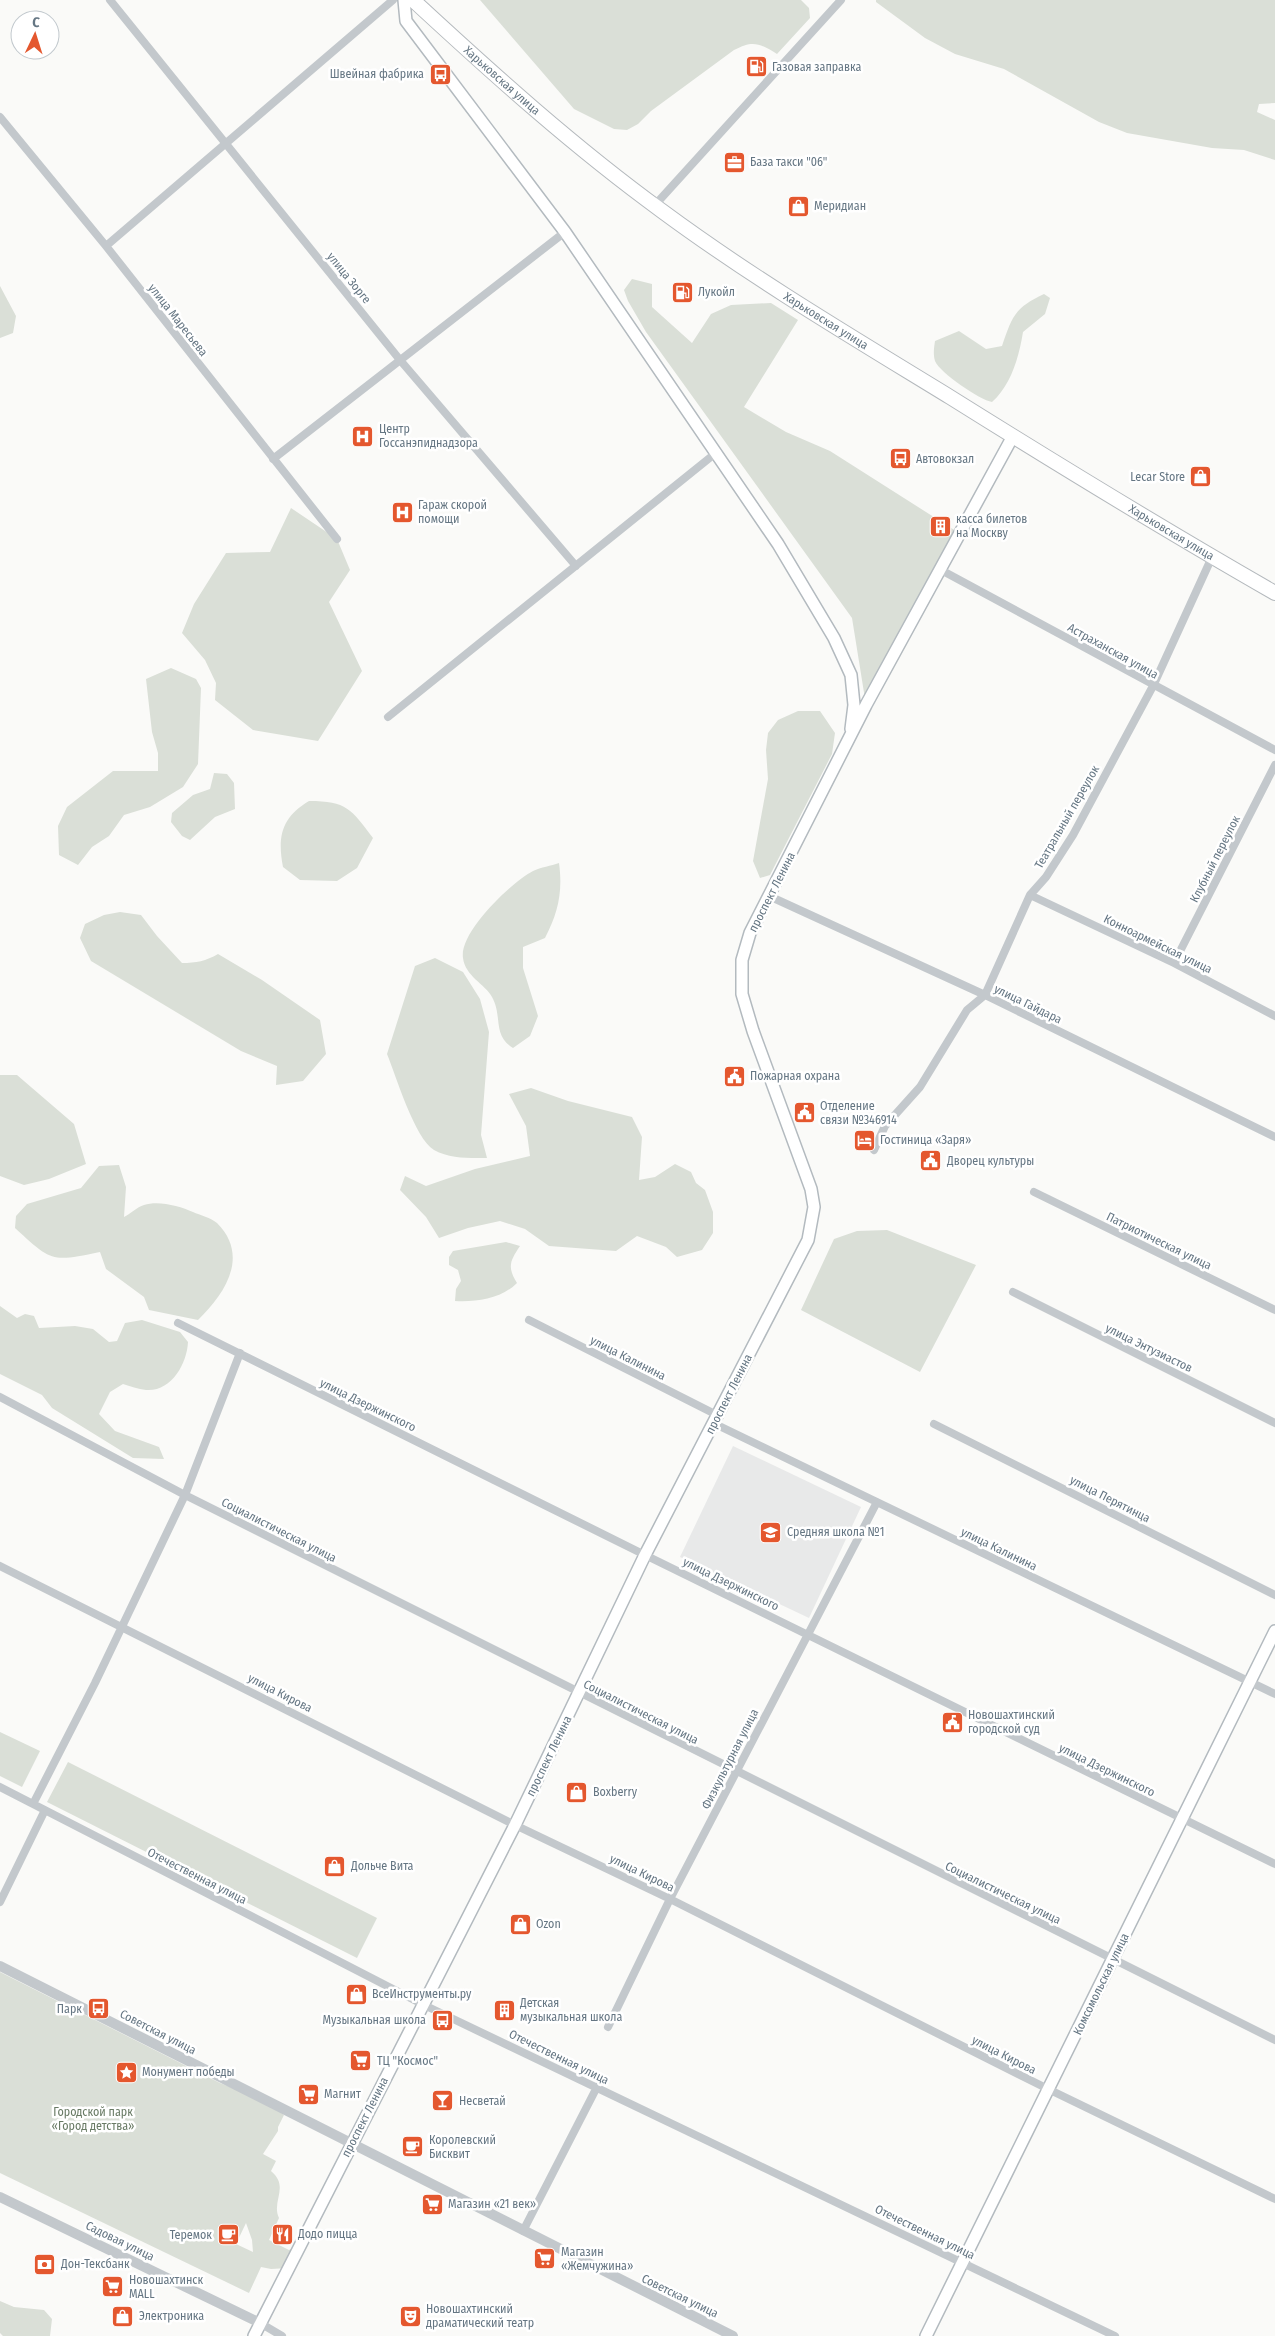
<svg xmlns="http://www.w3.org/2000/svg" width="1275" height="2336" viewBox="0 0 1275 2336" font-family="'Fira Sans Condensed',sans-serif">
	<rect width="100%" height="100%" fill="#fafaf8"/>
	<path fill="#e8e9e9" d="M733 1446 861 1507 809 1618 680 1557Z"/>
	<path fill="#dadfd7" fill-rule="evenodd" d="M480 0H801L809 8 810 18 777 54C759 43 753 40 734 50L651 111 638 124 627 130 614 129 574 109Z
		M876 0H1275V103L1259 104 1257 112 1275 120V160L1244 150 1212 148 1127 133 1099 122 1004 69 955 54 925 38 876 2Z
		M632 279 652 284V307L692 343 711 314 731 305 771 303 798 320 744 407 786 432 830 451 959 533 866 705 852 618 646 332 628 301 624 290Z
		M0 286 16 316 13 333 0 338Z
		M1044 294 1050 298 1045 314 1023 332C1019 357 1011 385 992 402 980 400 940 373 935 361 933 354 934 348 935 341L959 331 986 349 1002 346C1012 317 1014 308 1044 294Z
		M291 508 337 539 350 570 329 602 362 671 318 741 253 730 215 700 216 683 205 660 182 633 194 604 226 553 270 552Z
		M171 668 196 679 201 688 198 764 183 787 150 807 124 815 109 836 92 847 78 865 59 855 58 826 67 807 113 771H158V753L152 732 146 679Z
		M798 711H820L835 733 832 754 770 875 760 878 753 861 768 779 766 750 768 733 778 720Z
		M214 773 227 774 234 783 235 809 215 817 190 840 182 836 171 822 172 813 193 795 210 789Z
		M309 801C347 801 351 809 373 838L357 868 337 881 300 880 283 867C277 836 282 817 309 801Z
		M559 863C563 892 558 913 545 938L523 947V968L538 1016 530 1036 513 1048C492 1035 503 1017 492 997 485 984 465 976 463 958 459 932 512 882 533 871 541 867 551 866 559 863Z
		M120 912 141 915 157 936 182 963C196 963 206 961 218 954L262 980 320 1020 326 1054 303 1081 276 1085 277 1066 241 1051 91 961 80 938 85 924 104 915Z
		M435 958 463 972 480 999 489 1032 481 1135 487 1158C469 1158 450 1159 434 1150 415 1139 396 1076 387 1054L415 966Z
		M0 1075H17L74 1124 86 1164 49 1179 24 1185 0 1176Z
		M531 1088 568 1101 632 1117 642 1137 639 1180 655 1177 675 1164 691 1172 696 1183 705 1190 713 1212V1233L702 1250 677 1257 666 1247 637 1236 616 1251 549 1246 525 1229 500 1221 468 1228 439 1238 426 1217 400 1190 405 1176 426 1186 475 1169 530 1156 526 1126 509 1094Z
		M119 1165 126 1187 124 1217C130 1214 137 1207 144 1205 158 1200 180 1206 193 1212 200 1215 211 1218 217 1223 250 1256 225 1294 198 1320L149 1310 144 1297 106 1269 100 1252C51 1262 52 1262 15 1228L16 1216 27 1204 81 1188 99 1166Z
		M887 1230 976 1265 920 1372 801 1310 834 1239 857 1231Z
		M506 1242 520 1246C510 1261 507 1267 517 1283 501 1299 477 1302 455 1301L456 1289 461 1281 458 1270 449 1265V1257L453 1251Z
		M0 1306 17 1318 25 1314 34 1316 39 1328 75 1326 93 1329 109 1342 117 1341 125 1323 142 1320 180 1332 188 1342C187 1364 171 1392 146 1390 138 1389 130 1386 123 1384L110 1392 99 1414 115 1431 159 1447 164 1459 133 1458 52 1408 42 1395 0 1374Z
		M0 1732 40 1751 22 1787 0 1776Z
		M68 1762 377 1918 357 1958 47 1802Z
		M0 1972 220 2083 265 2101 284 2115 278 2127V2131L263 2154 276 2161 271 2171C290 2187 271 2201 279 2218L269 2240 289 2250 293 2248 288 2268 271 2269 261 2267 249 2293 0 2173ZM246 2223 252 2240 253 2252 236 2244Z
		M0 2301 14 2307 44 2310 52 2319 50 2336H3L0 2333Z"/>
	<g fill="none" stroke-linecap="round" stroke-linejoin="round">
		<defs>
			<path id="secondary" d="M404 0 406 21 565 232 778 544 834 638 851 675 854 705 851 729
				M254 2336 515 1825 645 1555 808 1240 814 1207 811 1189 753 1031 742 994V960L750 933 866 705 1013 436
				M926 2336 1275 1631"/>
			<g id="trunk">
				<path id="s1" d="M413 0C493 74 574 147 662 211 754 279 852 337 950 397 1057 464 1165 530 1275 593"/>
			</g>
		</defs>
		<use href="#secondary" stroke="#b3babf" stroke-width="14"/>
		<use href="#trunk" stroke="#b4b9bd" stroke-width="16"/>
		<path stroke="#c3c8cc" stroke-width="8" d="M110 0 400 360 576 566
			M0 117 106 246 337 539
			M655 205 841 0
			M106 246 393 0
			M273 459 565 232
			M941 570 1275 750
			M388 717 717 452
			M1030 895 1174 963 1275 1016
			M769 896 985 995 1275 1137
			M1174 963 1275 765
			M874 1150 885 1126 920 1087 967 1010 985 995 1030 895 1046 877 1073 835 1153 686 1212 557
			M1034 1192 1275 1310
			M1013 1292 1275 1423
			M529 1320 717 1415
			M178 1323 645 1555 1275 1864
			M0 1397 185 1495 1275 2040
			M713 1423 1275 1694
			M934 1424 1275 1595
			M0 1566 515 1825 670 1899 1048 2089 1275 2199
			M0 1787 424 2005 1115 2336
			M33 1804 95 1683 185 1495 240 1353
			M0 1902 45 1810
			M608 2027 670 1899 877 1502
			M523 2231 597 2087
			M260 2323 282 2336"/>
		<path stroke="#c3c8cc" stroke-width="10" d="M0 1966 733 2336
			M0 2197 260 2323"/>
		<use href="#secondary" stroke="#fff" stroke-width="11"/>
		<use href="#trunk" stroke="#fff" stroke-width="14"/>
	</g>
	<defs>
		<symbol id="fuel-square" viewBox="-11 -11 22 22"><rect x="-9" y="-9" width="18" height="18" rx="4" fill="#e4572e" stroke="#fff"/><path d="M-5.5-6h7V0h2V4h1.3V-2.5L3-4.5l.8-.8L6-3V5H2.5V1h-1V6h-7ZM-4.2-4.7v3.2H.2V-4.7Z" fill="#fff"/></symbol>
		<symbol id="bus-square" viewBox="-11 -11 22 22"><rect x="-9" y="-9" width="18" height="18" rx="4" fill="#e4572e" stroke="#fff"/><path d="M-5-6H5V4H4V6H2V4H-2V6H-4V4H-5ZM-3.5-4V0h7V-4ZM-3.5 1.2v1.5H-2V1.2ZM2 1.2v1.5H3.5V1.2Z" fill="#fff"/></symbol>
		<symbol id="office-square" viewBox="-11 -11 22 22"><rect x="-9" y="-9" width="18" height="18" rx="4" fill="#e4572e" stroke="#fff"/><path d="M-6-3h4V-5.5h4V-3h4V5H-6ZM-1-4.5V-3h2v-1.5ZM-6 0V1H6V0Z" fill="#fff"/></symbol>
		<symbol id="shop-square" viewBox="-11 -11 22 22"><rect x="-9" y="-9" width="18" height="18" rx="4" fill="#e4572e" stroke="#fff"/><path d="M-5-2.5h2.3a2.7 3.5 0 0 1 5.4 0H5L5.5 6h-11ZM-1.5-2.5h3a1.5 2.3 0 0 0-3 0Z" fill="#fff"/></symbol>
		<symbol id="hospital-square" viewBox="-11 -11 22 22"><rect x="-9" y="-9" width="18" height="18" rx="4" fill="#e4572e" stroke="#fff"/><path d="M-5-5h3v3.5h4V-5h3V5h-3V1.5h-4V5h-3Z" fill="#fff"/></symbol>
		<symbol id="building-square" viewBox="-11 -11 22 22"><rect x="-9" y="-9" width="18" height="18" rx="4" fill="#e4572e" stroke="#fff"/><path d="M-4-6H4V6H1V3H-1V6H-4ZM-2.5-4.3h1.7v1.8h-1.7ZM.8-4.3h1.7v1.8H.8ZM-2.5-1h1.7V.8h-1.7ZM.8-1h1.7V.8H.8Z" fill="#fff"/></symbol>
		<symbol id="civic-square" viewBox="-11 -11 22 22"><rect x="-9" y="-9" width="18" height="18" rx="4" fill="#e4572e" stroke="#fff"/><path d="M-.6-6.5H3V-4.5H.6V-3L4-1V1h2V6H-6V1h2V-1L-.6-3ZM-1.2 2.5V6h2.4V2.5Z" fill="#fff"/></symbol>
		<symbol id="hotel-square" viewBox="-11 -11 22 22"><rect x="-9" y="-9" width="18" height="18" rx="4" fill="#e4572e" stroke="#fff"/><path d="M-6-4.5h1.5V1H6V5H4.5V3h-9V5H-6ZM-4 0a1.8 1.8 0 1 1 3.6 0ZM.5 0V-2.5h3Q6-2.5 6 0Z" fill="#fff"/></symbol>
		<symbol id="school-square" viewBox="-11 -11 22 22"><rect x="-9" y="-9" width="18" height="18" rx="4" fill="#e4572e" stroke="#fff"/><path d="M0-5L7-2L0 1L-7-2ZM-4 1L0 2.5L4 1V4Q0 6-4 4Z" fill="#fff"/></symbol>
		<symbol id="supermarket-square" viewBox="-11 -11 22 22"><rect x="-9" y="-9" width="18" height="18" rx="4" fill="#e4572e" stroke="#fff"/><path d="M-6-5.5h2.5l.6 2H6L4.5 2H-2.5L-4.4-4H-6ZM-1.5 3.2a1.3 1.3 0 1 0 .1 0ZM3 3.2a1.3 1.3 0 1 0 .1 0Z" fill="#fff"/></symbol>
		<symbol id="sight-square" viewBox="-11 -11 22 22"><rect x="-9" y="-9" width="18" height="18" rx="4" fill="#e4572e" stroke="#fff"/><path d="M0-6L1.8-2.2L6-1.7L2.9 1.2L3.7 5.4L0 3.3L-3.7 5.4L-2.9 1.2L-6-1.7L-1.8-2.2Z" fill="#fff"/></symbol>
		<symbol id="bar-square" viewBox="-11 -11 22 22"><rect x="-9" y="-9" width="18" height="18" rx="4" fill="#e4572e" stroke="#fff"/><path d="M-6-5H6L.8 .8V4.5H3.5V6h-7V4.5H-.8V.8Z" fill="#fff"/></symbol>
		<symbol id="cafe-square" viewBox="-11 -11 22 22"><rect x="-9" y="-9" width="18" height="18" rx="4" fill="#e4572e" stroke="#fff"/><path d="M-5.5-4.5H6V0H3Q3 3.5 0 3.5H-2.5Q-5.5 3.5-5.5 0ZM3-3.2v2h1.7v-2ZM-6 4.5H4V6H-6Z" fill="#fff"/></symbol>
		<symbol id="restaurant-square" viewBox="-11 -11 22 22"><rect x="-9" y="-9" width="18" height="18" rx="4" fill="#e4572e" stroke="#fff"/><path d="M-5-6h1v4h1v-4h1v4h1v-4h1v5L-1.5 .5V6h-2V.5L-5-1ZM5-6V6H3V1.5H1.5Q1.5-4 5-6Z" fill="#fff"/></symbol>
		<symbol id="bank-square" viewBox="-11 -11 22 22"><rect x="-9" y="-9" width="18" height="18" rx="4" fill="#e4572e" stroke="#fff"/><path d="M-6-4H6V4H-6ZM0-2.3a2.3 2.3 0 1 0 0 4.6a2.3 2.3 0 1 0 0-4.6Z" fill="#fff"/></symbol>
		<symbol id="theatre-square" viewBox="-11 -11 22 22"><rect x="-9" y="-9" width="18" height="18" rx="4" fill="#e4572e" stroke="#fff"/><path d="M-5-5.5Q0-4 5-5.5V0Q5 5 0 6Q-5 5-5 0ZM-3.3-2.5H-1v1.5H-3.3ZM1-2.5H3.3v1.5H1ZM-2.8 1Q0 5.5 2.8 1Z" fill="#fff"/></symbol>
	</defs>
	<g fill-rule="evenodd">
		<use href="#fuel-square" x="744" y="54" width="25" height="25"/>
		<use href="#bus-square" x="428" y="62" width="25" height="25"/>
		<use href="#office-square" x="722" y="150" width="25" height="25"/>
		<use href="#shop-square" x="786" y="194" width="25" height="25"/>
		<use href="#fuel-square" x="670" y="280" width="25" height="25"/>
		<use href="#hospital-square" x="350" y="424" width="25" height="25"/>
		<use href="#bus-square" x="888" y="446" width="25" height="25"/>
		<use href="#shop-square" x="1188" y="464" width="25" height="25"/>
		<use href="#hospital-square" x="390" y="500" width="25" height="25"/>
		<use href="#building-square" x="928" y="514" width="25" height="25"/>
		<use href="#civic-square" x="722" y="1064" width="25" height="25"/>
		<use href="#civic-square" x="792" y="1100" width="25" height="25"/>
		<use href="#hotel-square" x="852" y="1128" width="25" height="25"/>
		<use href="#civic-square" x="918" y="1148" width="25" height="25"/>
		<use href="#school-square" x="758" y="1520" width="25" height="25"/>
		<use href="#civic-square" x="940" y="1710" width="25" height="25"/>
		<use href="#shop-square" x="564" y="1780" width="25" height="25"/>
		<use href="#shop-square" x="322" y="1854" width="25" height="25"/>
		<use href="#shop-square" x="508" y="1912" width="25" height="25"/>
		<use href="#shop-square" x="344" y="1982" width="25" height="25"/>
		<use href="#bus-square" x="86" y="1996" width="25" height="25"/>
		<use href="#building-square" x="492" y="1998" width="25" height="25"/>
		<use href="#bus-square" x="430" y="2008" width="25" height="25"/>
		<use href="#supermarket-square" x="348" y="2048" width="25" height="25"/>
		<use href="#sight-square" x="114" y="2060" width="25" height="25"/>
		<use href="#supermarket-square" x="296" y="2082" width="25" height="25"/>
		<use href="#bar-square" x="430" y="2088" width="25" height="25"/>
		<use href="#cafe-square" x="400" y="2134" width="25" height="25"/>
		<use href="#supermarket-square" x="420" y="2192" width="25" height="25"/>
		<use href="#restaurant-square" x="270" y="2222" width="25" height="25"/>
		<use href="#cafe-square" x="216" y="2222" width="25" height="25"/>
		<use href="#supermarket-square" x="532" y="2246" width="25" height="25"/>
		<use href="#bank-square" x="32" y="2252" width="25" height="25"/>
		<use href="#supermarket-square" x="100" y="2274" width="25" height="25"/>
		<use href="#shop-square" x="110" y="2304" width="25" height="25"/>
		<use href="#theatre-square" x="398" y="2304" width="25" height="25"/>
	</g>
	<g text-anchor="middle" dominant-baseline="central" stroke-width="5" stroke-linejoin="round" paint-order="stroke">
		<g font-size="12" fill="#657683" stroke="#fff" text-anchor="start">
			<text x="772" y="67">Газовая заправка</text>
			<text x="424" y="74" text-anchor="end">Швейная фабрика</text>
			<text x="750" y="162">База такси "06"</text>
			<text x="814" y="206">Меридиан</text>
			<text x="698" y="292">Лукойл</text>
			<text x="379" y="429">Центр<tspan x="379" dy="14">Госсанэпиднадзора</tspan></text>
			<text x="916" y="459">Автовокзал</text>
			<text x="1185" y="477" text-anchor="end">Lecar Store</text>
			<text x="418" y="505">Гараж скорой<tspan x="418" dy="14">помощи</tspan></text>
			<text x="956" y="519">касса билетов<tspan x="956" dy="14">на Москву</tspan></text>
			<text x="750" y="1076">Пожарная охрана</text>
			<text x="820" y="1106">Отделение<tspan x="820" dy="14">связи №346914</tspan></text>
			<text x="880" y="1140">Гостиница «Заря»</text>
			<text x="947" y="1161">Дворец культуры</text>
			<text x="787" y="1532">Средняя школа №1</text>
			<text x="968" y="1715">Новошахтинский<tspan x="968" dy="14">городской суд</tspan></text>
			<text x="593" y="1792">Boxberry</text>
			<text x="351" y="1866">Дольче Вита</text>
			<text x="536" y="1924">Ozon</text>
			<text x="372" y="1994">ВсеИнструменты.ру</text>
			<text x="520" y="2003">Детская<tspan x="520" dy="14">музыкальная школа</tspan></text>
			<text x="82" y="2009" text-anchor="end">Парк</text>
			<text x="426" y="2020" text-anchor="end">Музыкальная школа</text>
			<text x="377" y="2061">ТЦ "Космос"</text>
			<text x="142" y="2072">Монумент победы</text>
			<text x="324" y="2094">Магнит</text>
			<text x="459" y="2101">Несветай</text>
			<text x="429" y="2140">Королевский<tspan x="429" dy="14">Бисквит</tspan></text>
			<text x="448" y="2204">Магазин «21 век»</text>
			<text x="298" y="2234">Додо пицца</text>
			<text x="212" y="2235" text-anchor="end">Теремок</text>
			<text x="561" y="2252">Магазин<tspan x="561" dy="14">«Жемчужина»</tspan></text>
			<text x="61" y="2264">Дон-Тексбанк</text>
			<text x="129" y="2280">Новошахтинск<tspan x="129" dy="14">MALL</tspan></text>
			<text x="426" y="2309">Новошахтинский<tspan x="426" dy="14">драматический театр</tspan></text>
			<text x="139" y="2316">Электроника</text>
		</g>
		<g font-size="12" fill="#657683" stroke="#fff">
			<text stroke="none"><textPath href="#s1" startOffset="120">Харьковская улица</textPath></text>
			<text transform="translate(349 278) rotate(51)">улица Зорге</text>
			<text transform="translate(178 320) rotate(52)">улица Маресьева</text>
			<text stroke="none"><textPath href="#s1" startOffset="524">Харьковская улица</textPath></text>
			<text stroke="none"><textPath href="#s1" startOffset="929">Харьковская улица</textPath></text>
			<text transform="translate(1113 651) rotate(29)">Астраханская улица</text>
			<text transform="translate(1067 817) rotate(-60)">Театральный переулок</text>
			<text transform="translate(1215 859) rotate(-63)">Клубный переулок</text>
			<text transform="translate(772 892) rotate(-63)">проспект Ленина</text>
			<text transform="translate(1158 944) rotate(26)">Конноармейская улица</text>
			<text transform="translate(1028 1004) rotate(26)">улица Гайдара</text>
			<text transform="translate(1159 1241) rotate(26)">Патриотическая улица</text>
			<text transform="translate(1149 1348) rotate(26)">улица Энтузиастов</text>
			<text transform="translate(628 1358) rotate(27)">улица Калинина</text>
			<text transform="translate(729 1394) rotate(-63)">проспект Ленина</text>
			<text transform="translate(368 1405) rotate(26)">улица Дзержинского</text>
			<text transform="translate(1110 1499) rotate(27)">улица Перятинца</text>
			<text transform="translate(279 1530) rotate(27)">Социалистическая улица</text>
			<text transform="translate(999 1549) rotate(26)">улица Калинина</text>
			<text transform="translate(731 1584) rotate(26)">улица Дзержинского</text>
			<text transform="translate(280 1693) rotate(27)">улица Кирова</text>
			<text transform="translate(641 1712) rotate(27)">Социалистическая улица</text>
			<text transform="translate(549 1756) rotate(-64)">проспект Ленина</text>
			<text transform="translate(730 1759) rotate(-63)">Физкультурная улица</text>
			<text transform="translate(1107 1770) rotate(26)">улица Дзержинского</text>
			<text transform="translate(642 1873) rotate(26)">улица Кирова</text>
			<text transform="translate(197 1876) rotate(27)">Отечественная улица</text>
			<text transform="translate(1003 1893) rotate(26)">Социалистическая улица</text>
			<text transform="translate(1101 1984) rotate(-64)">Комсомольская улица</text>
			<text transform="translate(158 2032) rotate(27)">Советская улица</text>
			<text transform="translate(1004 2055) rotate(27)">улица Кирова</text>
			<text transform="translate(559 2057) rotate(26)">Отечественная улица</text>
			<text transform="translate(365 2117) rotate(-63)">проспект Ленина</text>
			<text transform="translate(925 2232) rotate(26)">Отечественная улица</text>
			<text transform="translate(120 2241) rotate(26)">Садовая улица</text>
			<text transform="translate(680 2296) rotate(26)">Советская улица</text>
		</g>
		<g font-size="12" fill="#687a64" stroke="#fff">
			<text x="93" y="2112">Городской парк<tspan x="93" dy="14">«Город детства»</tspan></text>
		</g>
	</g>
	<g transform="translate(35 35) rotate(4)"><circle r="24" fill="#ffffff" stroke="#c1c8cd"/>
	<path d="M0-4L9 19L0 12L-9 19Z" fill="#e4572e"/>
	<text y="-8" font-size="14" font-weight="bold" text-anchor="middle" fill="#657683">С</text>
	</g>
</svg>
